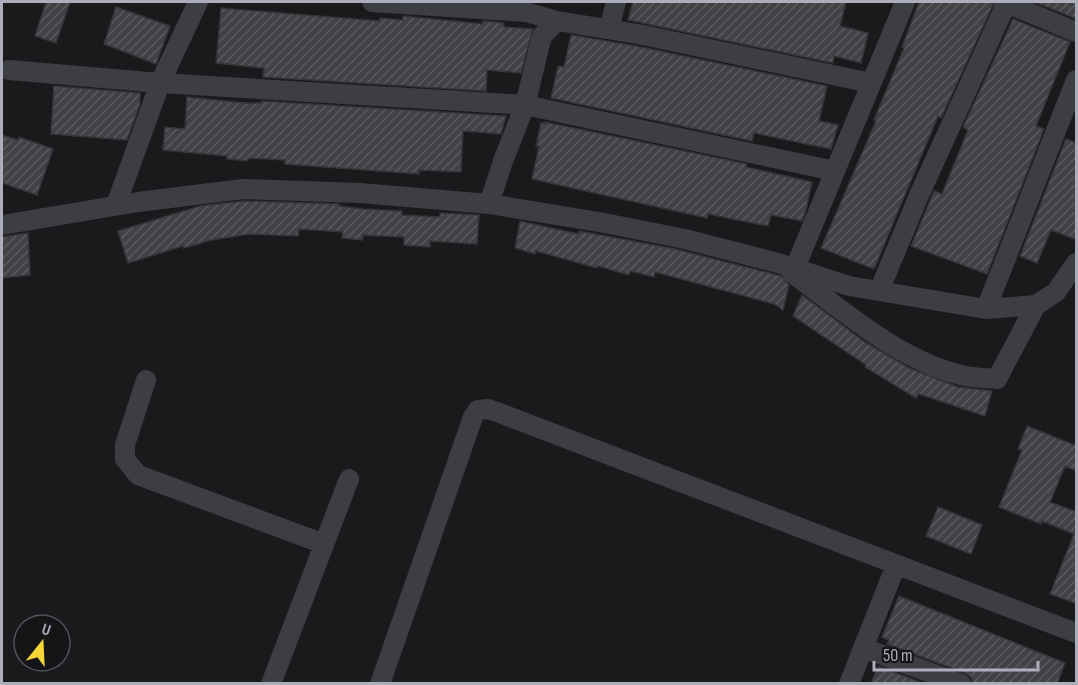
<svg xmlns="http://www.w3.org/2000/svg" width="1078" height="685" viewBox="0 0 1078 685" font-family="'Sofia Sans Condensed',sans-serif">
	<defs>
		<pattern id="building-hatch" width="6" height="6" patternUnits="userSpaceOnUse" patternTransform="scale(1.5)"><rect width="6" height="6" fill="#424246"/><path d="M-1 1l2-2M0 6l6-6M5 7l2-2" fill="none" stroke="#5b5b5f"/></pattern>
	</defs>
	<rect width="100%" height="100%" fill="#1a1a1c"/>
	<path fill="url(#building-hatch)" stroke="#353438" stroke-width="1.5" d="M46 2H70L56 43 35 36Z
		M633 2H846L840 26 868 33 861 63 834 56 833 63 628 20Z
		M919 2H992L993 5 941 118 938 116 874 269 821 248 876 121 874 120 904 48 902 47Z
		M1034 2H1077V19Z
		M116 7 170 26 156 64 104 44Z
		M221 8 379 21 380 18 403 20V16L483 24V21L504 23V27L533 29 521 73 487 70 486 91 263 77 264 68 216 63Z
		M1013 19 1070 42 1036 126 1044 129 987 274 911 246 934 191 942 194 968 130 963 127Z
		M571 35 636 46 827 86 819 121 838 125 831 149 754 133 752 141 551 98 558 66 564 67Z
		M54 86 140 93V104L127 140 51 134Z
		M187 97 244 103H261L262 101 506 116 501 134 463 131 461 172 419 170V174L285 164V160L248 158V161L227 159V156L163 150 165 127 185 129Z
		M545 122 747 164 746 167 812 182 806 210 802 221 771 215 768 226 708 214 707 218 532 179 539 146H536L541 123H545Z
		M2 135 18 140 19 137 53 149 37 195 2 183Z
		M1066 139 1077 143V240L1051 230 1037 263 1020 256Z
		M244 201 339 204V206L364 209 402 211V215L440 217V213L479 215 477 244 430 241V247L404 245V237L363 235V240L342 238 343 232 299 229 298 236 250 234 211 240 184 248 183 246 128 263 118 231 200 206Z
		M520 221 578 234 579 231 675 249 781 276 789 285 783 310 774 304 655 272 654 277 630 271 629 275 598 266 597 268 536 251 535 254 515 248Z
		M28 233 30 275 2 278V237Z
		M802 295 865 342 909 368 958 387 992 391 985 416 919 394 916 398 865 367 866 365 793 316Z
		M1027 426 1077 446V471L1065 466 1050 502 1077 512V604L1050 594 1074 534 1042 521 1041 524 999 507 1022 450 1018 449Z
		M938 507 982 525 971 554 926 536Z
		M899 596 1065 663 1057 684H973L971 677 965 673 887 644 889 640 882 637Z
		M878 666 925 684H871Z"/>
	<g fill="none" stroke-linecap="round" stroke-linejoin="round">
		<path stroke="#3d3d44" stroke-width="20" d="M372 2 526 12 557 21
			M1004 2 1076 32
			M609 29 616 2
			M9 70 160 83 525 105 835 171
			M489 204 503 161 525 105 542 36 557 21 638 34 871 83
			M116 205 160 83 198 2
			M2 225 138 202 243 189 360 193 489 204 599 222 685 239 778 263 849 286 986 309 1036 305 1056 292 1076 263
			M795 268 905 2
			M792 273C844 311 897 359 961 375 972 378 986 378 997 379L1036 305
			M879 291 920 193 1007 2
			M986 309 1076 80
			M146 380 125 445V459L138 475 324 544
			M863 648 961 684
			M271 684 349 479
			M380 684 473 417 478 410 488 409 497 412 1076 633
			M849 684 896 565"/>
	</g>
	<rect width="1078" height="685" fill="none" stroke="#acaebc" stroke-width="6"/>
	<g transform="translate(42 643) rotate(18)"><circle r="28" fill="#151518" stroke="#51525a" stroke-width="1.5"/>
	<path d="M0-4.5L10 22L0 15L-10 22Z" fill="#f8d836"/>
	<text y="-9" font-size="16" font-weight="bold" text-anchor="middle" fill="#acaebc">U</text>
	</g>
	<path d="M874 661v9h164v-9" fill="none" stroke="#acaebc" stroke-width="3"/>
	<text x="883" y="661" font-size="18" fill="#acaebc" stroke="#151518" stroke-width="4.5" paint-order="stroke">50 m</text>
</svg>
